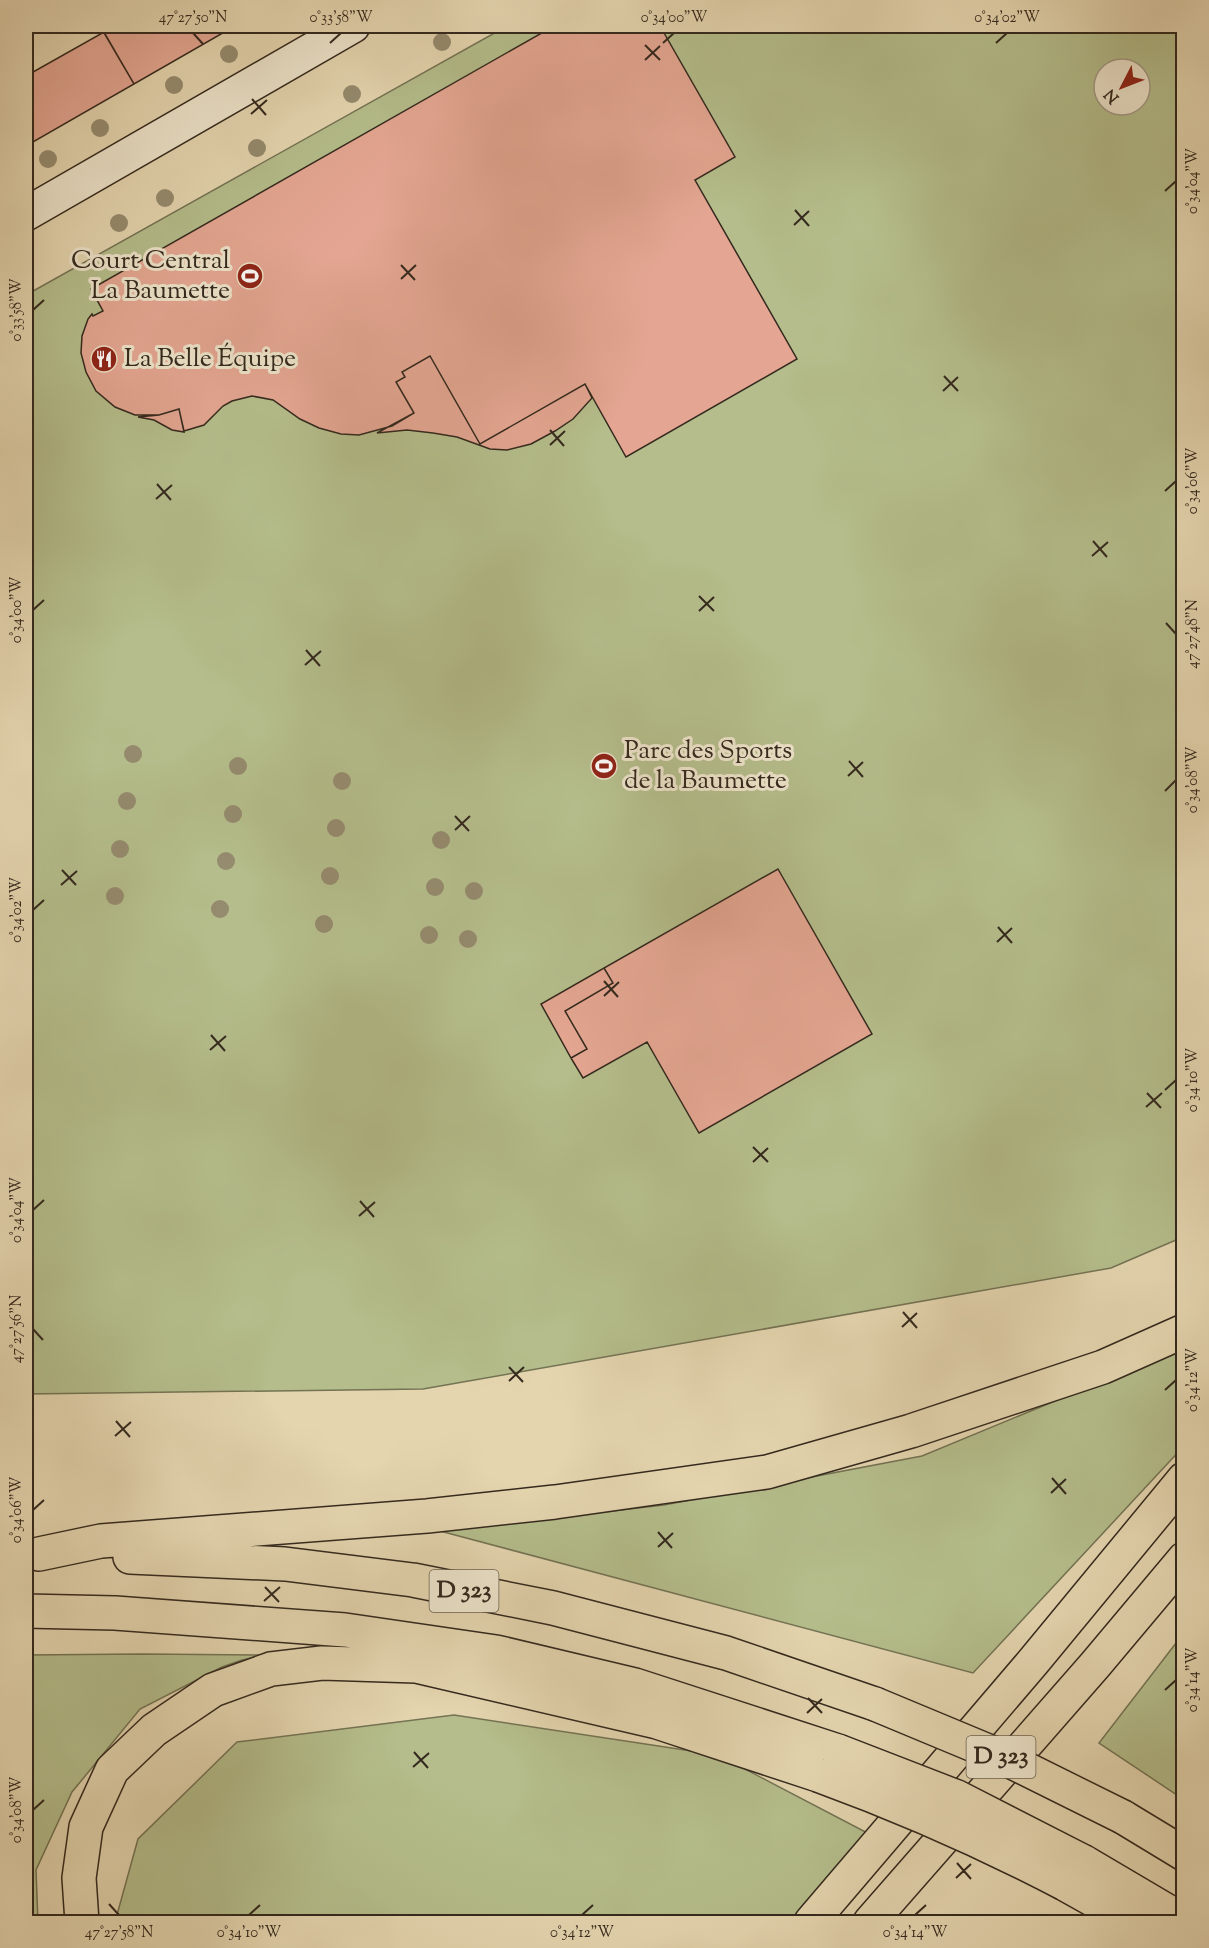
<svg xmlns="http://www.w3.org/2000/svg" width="1209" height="1948" viewBox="0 0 1209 1948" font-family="'Sorts Mill Goudy',serif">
	<rect width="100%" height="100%" fill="#e4d5af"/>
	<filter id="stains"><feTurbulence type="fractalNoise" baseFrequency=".00333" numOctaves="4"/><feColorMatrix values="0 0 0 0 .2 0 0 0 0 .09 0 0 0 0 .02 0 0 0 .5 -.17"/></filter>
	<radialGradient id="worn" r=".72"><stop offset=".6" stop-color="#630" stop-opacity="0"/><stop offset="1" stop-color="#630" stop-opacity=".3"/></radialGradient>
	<path fill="#b4bd8b" stroke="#747354" stroke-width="1.5" fill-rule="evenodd" d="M507 26H1183V1237L1111 1268 423 1389 26 1394V295ZM1104 69H1140V105H1104Z
		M1183 1348V1447L973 1673 440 1531 664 1505 922 1456Z
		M1183 1634V1799L1099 1743Z
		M143 1654 268 1655 242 1660 222 1667 140 1709 72 1792 36 1870 38 1922H26V1655Z
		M454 1715 718 1755 877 1838 795 1922H115L138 1839 237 1742Z"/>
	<path fill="#e4a692" stroke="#34291e" stroke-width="1.5" d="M100 26H235L134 84Z
		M554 26H660L735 157 695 180 797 359 626 457 585 384 480 444 430 356 402 372 405 377 396 382 414 413 392 426 359 435 341 434 319 428 300 419 273 400 252 396 232 401 223 406 204 425 184 431 179 409 159 415H135L115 407 96 391 86 372 81 353 82 336 88 319 92 314 93 316 103 311 91 289Z
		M104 32 134 84 26 146V76Z
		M430 356 480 444 585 384 592 398 573 419 555 431 531 444 507 450 490 449 457 437 433 433 407 430 377 433 414 413 396 382 405 377 402 372Z
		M179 409 184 432 172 430 154 420 138 417 159 415Z
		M778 869 872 1034 699 1133 647 1042 583 1078 571 1058 587 1049 565 1011 613 983 604 968Z
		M604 968 613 983 565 1011 587 1049 571 1058 541 1004Z"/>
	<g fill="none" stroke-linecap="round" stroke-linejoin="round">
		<defs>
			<path id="secondary" d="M26 214 353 26"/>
			<path id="highway" d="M39 1554 101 1541 427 1516 555 1502 767 1472 911 1431 1103 1367 1184 1331
				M130 1557 285 1564 413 1580 553 1608 726 1653 875 1704
				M26 1611 115 1613 345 1630 496 1652 635 1685 838 1751
				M1123 1817 1184 1854
				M1084 1862 1184 1921
				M1065 1884 1133 1922
				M82 1922 79 1878 86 1827 112 1770 154 1730 213 1690 271 1669 322 1663 416 1666 657 1722 818 1775
				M811 1922 1033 1662 1184 1479
				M870 1922 1095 1665 1184 1559"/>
		</defs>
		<use href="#secondary" stroke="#34291e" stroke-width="36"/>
		<use href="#highway" stroke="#34291e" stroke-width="36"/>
		<use href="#secondary" stroke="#ede4cb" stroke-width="33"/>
		<use href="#highway" stroke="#e4d5af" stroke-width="33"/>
		<defs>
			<path id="highway-bridge" d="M875 1704 1000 1756 1123 1817
				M838 1751 957 1797 1084 1862
				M818 1775C903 1806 985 1842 1065 1884"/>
		</defs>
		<use href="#highway-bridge" stroke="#34291e" stroke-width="36" stroke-linecap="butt"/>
		<use href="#highway-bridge" stroke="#e4d5af" stroke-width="33"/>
	</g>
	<g fill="#958b6e">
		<circle cx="442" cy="42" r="9"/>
		<circle cx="229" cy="54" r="9"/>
		<circle cx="174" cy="85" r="9"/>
		<circle cx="352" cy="94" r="9"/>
		<circle cx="100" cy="128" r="9"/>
		<circle cx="257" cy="148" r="9"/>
		<circle cx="48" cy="159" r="9"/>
		<circle cx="165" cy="198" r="9"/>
		<circle cx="119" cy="223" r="9"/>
		<circle cx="133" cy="754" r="9"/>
		<circle cx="238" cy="766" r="9"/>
		<circle cx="342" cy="781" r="9"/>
		<circle cx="127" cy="801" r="9"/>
		<circle cx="233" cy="814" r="9"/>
		<circle cx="336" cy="828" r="9"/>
		<circle cx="441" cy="840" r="9"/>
		<circle cx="120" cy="849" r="9"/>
		<circle cx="226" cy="861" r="9"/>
		<circle cx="330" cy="876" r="9"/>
		<circle cx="435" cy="887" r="9"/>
		<circle cx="474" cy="891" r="9"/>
		<circle cx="115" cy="896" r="9"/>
		<circle cx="220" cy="909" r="9"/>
		<circle cx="324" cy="924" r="9"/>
		<circle cx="429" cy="935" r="9"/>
		<circle cx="468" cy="939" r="9"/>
	</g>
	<path fill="none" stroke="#34291e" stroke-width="2" d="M193 33 203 44M330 43 341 33M663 43 674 33M996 43 1007 33M645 45 660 60M645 60 660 46M252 99 266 115M251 114 267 100M1165 191 1176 181M795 210 809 226M794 225 809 211M401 265 415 280M401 279 416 265M33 310 44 300M944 376 958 391M943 391 958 377M550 430 564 446M550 445 565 431M157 484 171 500M1165 491 1176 481M156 499 172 485M1093 541 1107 557M1092 556 1108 542M699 596 714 611M33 610 44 600M699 611 714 597M1166 623 1176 634M306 650 320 666M305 665 321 651M849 761 863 777M848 776 863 762M1165 791 1176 780M455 816 469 831M455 830 470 816M62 870 76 885M61 885 77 871M33 910 44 900M998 927 1012 943M997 942 1012 928M604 981 618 997M604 996 619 982M211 1035 225 1051M210 1050 226 1036M1165 1090 1176 1080M1147 1093 1161 1108M1146 1107 1162 1093M753 1147 768 1162M753 1162 768 1148M360 1201 374 1217M33 1210 44 1200M359 1216 375 1202M903 1312 917 1328M902 1327 917 1313M33 1329 43 1340M509 1367 523 1382M509 1381 524 1367M1165 1390 1176 1380M116 1421 130 1437M115 1436 131 1422M1052 1478 1066 1494M1051 1493 1066 1479M33 1510 44 1500M658 1532 672 1548M658 1547 673 1533M265 1587 279 1602M264 1601 280 1587M1165 1690 1176 1680M808 1698 822 1713M807 1713 822 1699M414 1752 428 1768M413 1767 429 1753M33 1810 44 1800M957 1863 971 1879M956 1878 971 1864M109 1904 119 1915M249 1915 260 1905M582 1915 593 1905M915 1915 926 1905"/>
	<defs>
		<symbol id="stadium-disc" viewBox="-11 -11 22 22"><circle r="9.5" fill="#8f2418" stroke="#ede4cb"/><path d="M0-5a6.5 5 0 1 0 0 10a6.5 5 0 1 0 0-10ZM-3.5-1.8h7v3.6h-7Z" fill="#fff"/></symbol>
		<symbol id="restaurant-disc" viewBox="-11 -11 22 22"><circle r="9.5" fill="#8f2418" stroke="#ede4cb"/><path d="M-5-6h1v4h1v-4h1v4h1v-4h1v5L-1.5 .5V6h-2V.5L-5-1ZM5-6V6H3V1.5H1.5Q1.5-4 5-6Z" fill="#fff"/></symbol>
	</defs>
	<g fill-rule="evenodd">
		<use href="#stadium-disc" x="235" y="261" width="30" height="30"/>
		<use href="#restaurant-disc" x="89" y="344" width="30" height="30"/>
		<use href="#stadium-disc" x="589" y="751" width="30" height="30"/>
	</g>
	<g text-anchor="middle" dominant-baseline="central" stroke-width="6" stroke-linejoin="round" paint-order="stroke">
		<g fill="#ede4cb" stroke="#6c6152" stroke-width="1.5">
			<rect x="429.5" y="1570" width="69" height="42" rx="4.5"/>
			<rect x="966.5" y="1736" width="69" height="42" rx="4.5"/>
		</g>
		<g font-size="24" font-weight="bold" fill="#34291e">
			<text x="464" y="1591">D 323</text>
			<text x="1001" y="1757">D 323</text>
		</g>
		<g font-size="26" fill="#34291e" stroke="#ede4cb" text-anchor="start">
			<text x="230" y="261" text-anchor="end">Court Central<tspan x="230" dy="30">La Baumette</tspan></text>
			<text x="124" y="359">La Belle Équipe</text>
			<text x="624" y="751">Parc des Sports<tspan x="624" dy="30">de la Baumette</tspan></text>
		</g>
	</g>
	<rect width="1209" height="1948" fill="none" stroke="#e4d5af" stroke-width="66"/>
	<g transform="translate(1122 87) rotate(228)"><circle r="28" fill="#ede4cb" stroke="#a39986" stroke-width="1.5"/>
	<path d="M0-4.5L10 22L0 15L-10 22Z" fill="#8f2418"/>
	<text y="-9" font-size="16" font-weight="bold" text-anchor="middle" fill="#34291e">N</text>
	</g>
	<rect x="33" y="33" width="1143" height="1882" fill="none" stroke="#34291e" stroke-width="2"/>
	<g font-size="15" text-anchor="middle" fill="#34291e">
		<text x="193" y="22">47°27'50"N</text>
		<text x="341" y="22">0°33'58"W</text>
		<text x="674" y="22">0°34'00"W</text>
		<text x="1007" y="22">0°34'02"W</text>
		<text transform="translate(1192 181) rotate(-90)" y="5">0°34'04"W</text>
		<text transform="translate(16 310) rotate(-90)" y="5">0°33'58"W</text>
		<text transform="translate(1192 481) rotate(-90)" y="5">0°34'06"W</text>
		<text transform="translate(16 610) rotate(-90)" y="5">0°34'00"W</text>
		<text transform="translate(1192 634) rotate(-90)" y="5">47°27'48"N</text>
		<text transform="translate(1192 780) rotate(-90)" y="5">0°34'08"W</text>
		<text transform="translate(16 910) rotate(-90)" y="5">0°34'02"W</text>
		<text transform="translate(1192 1080) rotate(-90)" y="5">0°34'10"W</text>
		<text transform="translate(16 1210) rotate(-90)" y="5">0°34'04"W</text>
		<text transform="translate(16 1329) rotate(-90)" y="5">47°27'56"N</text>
		<text transform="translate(1192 1380) rotate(-90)" y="5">0°34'12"W</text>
		<text transform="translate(16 1510) rotate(-90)" y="5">0°34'06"W</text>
		<text transform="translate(1192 1680) rotate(-90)" y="5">0°34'14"W</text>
		<text transform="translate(16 1810) rotate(-90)" y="5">0°34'08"W</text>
		<text x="119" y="1937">47°27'58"N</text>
		<text x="249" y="1937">0°34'10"W</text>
		<text x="582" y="1937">0°34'12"W</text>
		<text x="915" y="1937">0°34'14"W</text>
	</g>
	<rect width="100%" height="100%" filter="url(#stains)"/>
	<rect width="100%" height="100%" fill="url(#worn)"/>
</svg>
